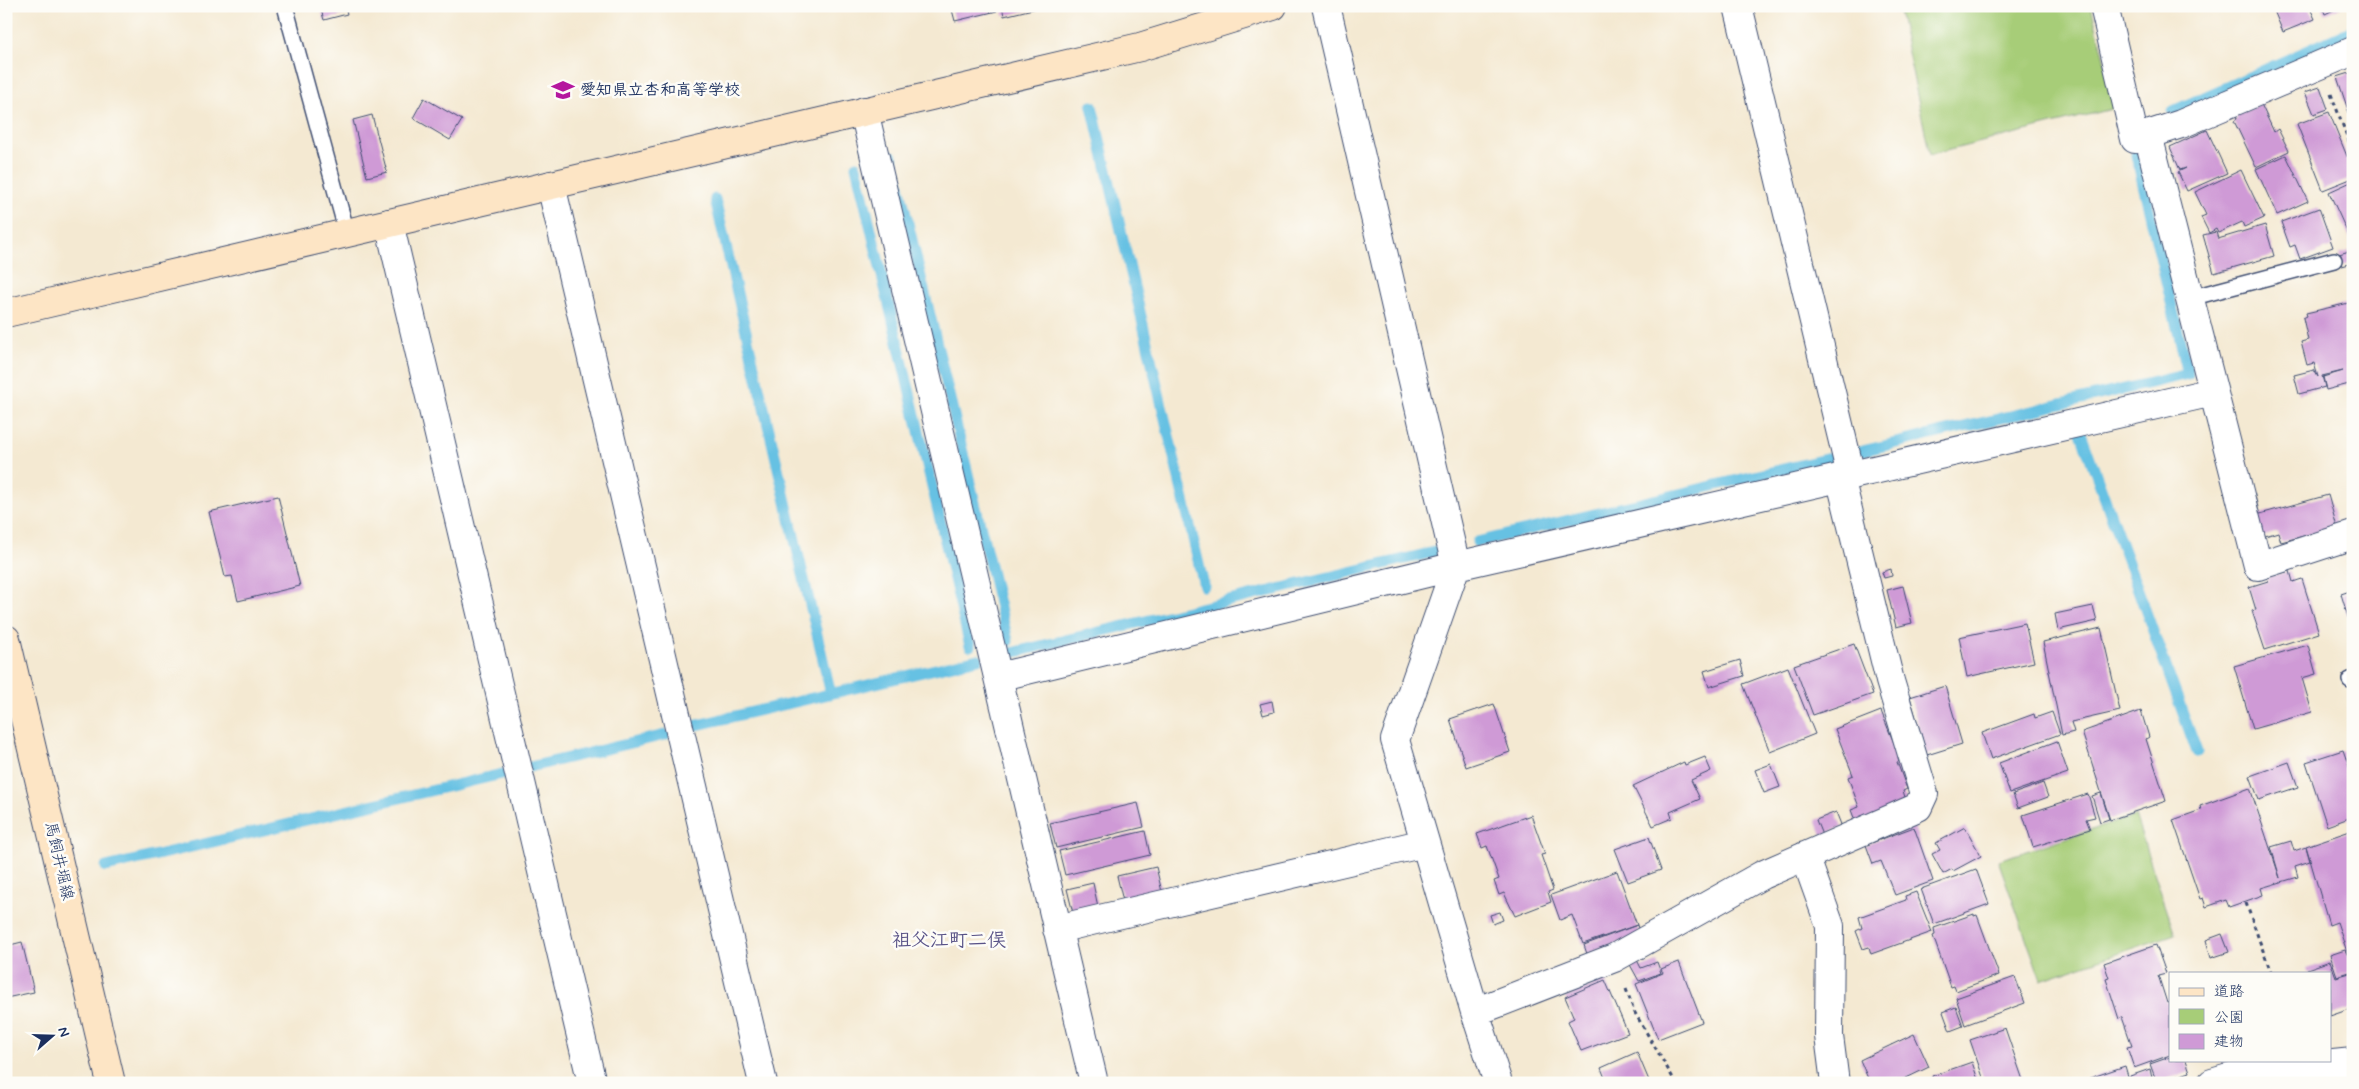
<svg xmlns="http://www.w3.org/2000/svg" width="2359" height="1089" viewBox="0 0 2359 1089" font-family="Mynerve,'Klee One',sans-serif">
	<rect width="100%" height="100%" fill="#fdfcf7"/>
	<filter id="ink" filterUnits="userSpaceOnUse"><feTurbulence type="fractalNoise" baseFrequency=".02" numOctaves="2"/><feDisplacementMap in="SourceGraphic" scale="10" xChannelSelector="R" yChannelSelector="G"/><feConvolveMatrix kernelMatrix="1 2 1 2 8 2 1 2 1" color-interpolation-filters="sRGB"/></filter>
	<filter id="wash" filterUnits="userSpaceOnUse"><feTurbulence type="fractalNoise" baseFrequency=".0096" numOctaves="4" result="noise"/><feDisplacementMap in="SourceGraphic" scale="20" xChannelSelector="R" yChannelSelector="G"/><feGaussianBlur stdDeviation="1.12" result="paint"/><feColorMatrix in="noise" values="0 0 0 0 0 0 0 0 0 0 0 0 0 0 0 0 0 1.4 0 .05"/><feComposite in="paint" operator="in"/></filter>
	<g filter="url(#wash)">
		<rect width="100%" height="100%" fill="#f4e9d2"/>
		<path fill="#a7cd78" stroke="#617e6b" d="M1898 6H2091L2116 108 1930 155Z
			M2135 816 2175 934 2041 980 1998 860Z"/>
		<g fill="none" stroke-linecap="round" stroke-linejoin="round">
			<path stroke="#66c1e3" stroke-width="11" d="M1092 106 1204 586
				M2173 111 2353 30
				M892 156 1008 641
				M856 166 970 646
				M715 199 831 694
				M2081 433 2197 752
				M1858 452 2188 374 2136 155
				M1477 542 1830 458
				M1007 654 1434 552
				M693 726 978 659
				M530 767 665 735
				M106 867 502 774"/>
		</g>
		<g id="blocks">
			<path fill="#cf9ad6" d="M320 6H345L347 14 324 20Z
				M951 6H996L997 11 955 21Z
				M1002 6H1041V7L1004 16Z
				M2272 6H2309L2315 19 2283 32Z
				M2322 6H2342L2325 14Z
				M2353 72V122H2352L2337 77Z
				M2320 87 2328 109 2314 114 2305 92Z
				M424 98 462 120 450 140 413 118Z
				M2261 104 2274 132 2278 129 2289 151 2256 167 2234 121 2237 119 2236 115Z
				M2329 112 2353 171V178L2323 190 2297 124Z
				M372 115 387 172 367 177 353 120Z
				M2207 130 2227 173 2187 191 2178 172 2186 168 2180 170 2170 147Z
				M2286 155 2308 201 2277 215 2256 169Z
				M2241 170 2264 218 2244 227 2242 222 2218 233 2216 229 2209 233 2201 217 2206 215 2195 192Z
				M2353 181V245L2329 192Z
				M2319 208 2333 247 2300 259 2295 245 2290 247 2281 222Z
				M2265 225 2274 256 2214 273 2203 235 2216 232 2218 239Z
				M2353 250V263L2342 266 2339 254Z
				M2353 302V383L2326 390 2323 377 2343 371 2322 376 2325 387 2299 394 2294 375 2314 370 2318 377 2314 363 2307 365 2301 342 2308 340 2303 318 2307 316 2306 313Z
				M2328 495 2337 527 2281 542 2278 532 2259 538 2253 516Z
				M278 496 300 586 238 601 232 576 225 577 209 512Z
				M1891 569 1892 576 1884 578 1882 572Z
				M2290 571 2293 582 2302 579 2319 633 2265 650 2252 611 2256 610 2249 587 2268 581 2267 577Z
				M1903 586 1912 623 1896 627 1887 590Z
				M2353 590V630H2352L2341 594Z
				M2093 606 2097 621 2058 630 2055 614Z
				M2025 623 2034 662 1967 677 1959 637Z
				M2101 628 2120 711 2071 722 2074 732 2062 735 2043 642Z
				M1854 644 1873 694 1813 715 1794 665Z
				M2308 645 2316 674 2302 678 2312 712 2253 729 2234 666Z
				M1740 660 1744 676 1709 687 1704 671Z
				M1788 667 1815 734 1770 752 1743 684Z
				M1945 686 1962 744 1927 755 1910 697Z
				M1272 701 1274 712 1263 715 1260 704Z
				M1494 704 1510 752 1466 767 1450 719Z
				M1881 711 1901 761 1897 762 1907 789 1903 791 1907 803 1856 823 1851 810 1859 807 1848 777 1853 775 1835 729Z
				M2141 711 2149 737 2146 739 2166 801 2110 820 2082 732Z
				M2052 712 2060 734 1991 759 1982 733 2034 714 2035 718Z
				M2057 741 2068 773 2010 793 1999 763Z
				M2343 750 2353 778V828L2349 818 2327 826 2306 762Z
				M1705 757 1711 771 1691 780 1700 799 1670 812 1672 818 1653 826 1633 786 1684 762 1685 765Z
				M2289 762 2298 787 2259 800 2250 776Z
				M1771 764 1780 787 1764 793 1755 770Z
				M2043 783 2048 797 2018 808 2013 794Z
				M2250 788 2280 878 2271 847 2291 841 2294 851 2306 847 2310 861 2295 866 2298 877 2261 888 2263 895 2229 907 2226 900 2206 907 2203 898 2200 899 2173 820 2201 810 2200 806Z
				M2101 793 2109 819 2100 822 2092 796Z
				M2088 794 2095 817 2086 819 2090 829 2033 847 2023 815Z
				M1138 803 1144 827 1056 848 1050 823Z
				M1836 812 1842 827 1822 835 1816 820Z
				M1531 815 1545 854 1541 855 1553 890 1548 892 1551 902 1515 916 1504 893 1499 895 1494 881 1499 879 1487 846 1482 848 1477 834Z
				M1914 827 1933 881 1895 895 1881 861 1873 864 1866 845Z
				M1965 827 1981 856 1953 871 1952 869 1943 874 1932 854 1940 850 1936 843Z
				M2353 830V953L2348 955 2337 922 2329 925 2306 846Z
				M1145 831 1150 855 1065 875 1059 851Z
				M1649 837 1661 870 1628 882 1615 849Z
				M1156 867 1162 892 1123 901 1117 876Z
				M1976 869 1989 904 1934 924 1921 889Z
				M1617 871 1637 925 1583 944 1572 915 1560 920 1551 895Z
				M1093 883 1098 907 1073 913 1067 889Z
				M1916 892 1932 932 1871 954 1869 947 1863 949 1856 931 1862 928 1859 917 1906 900 1905 896Z
				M1500 912 1503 920 1493 924 1490 915Z
				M1974 914V916L1977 915 1999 975 1956 991 1954 986 1951 987 1933 936 1935 935 1934 928Z
				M1637 925 1640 935 1587 954 1584 945Z
				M2222 934 2229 952 2211 958 2206 940Z
				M22 942 34 992 6 998V946Z
				M2156 945 2166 973 2158 975 2167 1003 2169 1002 2170 1005V1055L2134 1068 2127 1047 2132 1046 2122 1017 2119 1019 2106 979 2109 978 2104 963Z
				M2345 950 2348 956 2353 955V971L2337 976 2330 955Z
				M1636 958 1641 968 1657 962 1661 973 1639 981 1628 961Z
				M2330 961 2336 977 2353 972V1008L2330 1016V973H2308L2307 969Z
				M1679 962 1702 1022 1658 1039 1636 984 1663 973 1661 969Z
				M2015 977 2025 1003 1965 1025 1956 998Z
				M1605 980 1628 1033 1581 1051 1568 1021 1574 1018 1565 997Z
				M1956 1007 1963 1026 1950 1031 1943 1012Z
				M2005 1028 2024 1083H1985L1970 1040Z
				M1914 1034 1929 1067 1896 1083H1870L1860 1060Z
				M1637 1052 1650 1083H1607L1601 1068Z
				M2170 1057V1060H2186L2190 1072 2157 1083 2150 1064Z
				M1972 1062 1979 1083H1934L1932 1076Z
				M2125 1066 2130 1083H2078V1082Z
				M2150 1069 2152 1078 2132 1083 2130 1076Z"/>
		</g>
	</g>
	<g filter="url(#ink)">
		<use href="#blocks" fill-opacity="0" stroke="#3c4b6f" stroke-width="1"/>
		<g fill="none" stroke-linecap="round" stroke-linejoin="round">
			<defs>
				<path id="lane" d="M285 6 347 233
					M2190 298 2334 260
					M2350 680 2353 679"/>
				<path id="street" d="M1326 6 1456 566 1395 740 1475 1012 1498 1083
					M1738 6 1851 475
					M2104 6 2135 139 2181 124 2353 51
					M864 111 1094 1083
					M2148 135 2258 566 2353 535
					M551 185 763 1083
					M389 223 592 1083
					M998 677 1456 566 2213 392
					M1805 856 1830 926 1829 1036 1835 1083
					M1057 929 1425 843
					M1475 1012 1614 958 1762 875 1918 807 1924 794 1890 681 1840 477
					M2212 1083 2245 1073 2353 1062"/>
				<path id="secondary" d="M6 313 1140 47 1273 6
					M6 639 111 1083"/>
			</defs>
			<use href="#lane" stroke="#3c4b6f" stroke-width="18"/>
			<use href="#street" stroke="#3c4b6f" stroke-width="30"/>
			<use href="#secondary" stroke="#3c4b6f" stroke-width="30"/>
			<path stroke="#3c4b6f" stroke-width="3" stroke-dasharray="4 4" stroke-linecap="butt" d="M2331 94 2353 152
				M2246 903 2271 973
				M1626 989 1635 1013 1676 1083"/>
			<use href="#lane" stroke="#fff" stroke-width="15"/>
			<use href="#street" stroke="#fff" stroke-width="28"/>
			<use href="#secondary" stroke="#fde5c5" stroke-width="28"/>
		</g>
	</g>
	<defs>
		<symbol id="school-bare" viewBox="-9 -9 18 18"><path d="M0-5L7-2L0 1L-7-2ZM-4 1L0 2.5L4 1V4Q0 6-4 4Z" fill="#b5179e" stroke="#fdfcf7" stroke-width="2.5" paint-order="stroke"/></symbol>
	</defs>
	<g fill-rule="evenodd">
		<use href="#school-bare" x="547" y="74" width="32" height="32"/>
	</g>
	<g text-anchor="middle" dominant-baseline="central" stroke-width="5" stroke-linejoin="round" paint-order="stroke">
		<g font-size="16" font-weight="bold" fill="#1b2f5e" stroke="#fdfcf7" text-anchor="start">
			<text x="580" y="90">愛知県立杏和高等学校</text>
		</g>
		<g font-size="16" fill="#1b2f5e" stroke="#fdfcf7">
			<text transform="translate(59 861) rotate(77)">馬飼井堀線</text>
		</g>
		<g font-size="19" font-weight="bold" fill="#5a5488" stroke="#fdfcf7">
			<text x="949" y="940">祖父江町二俣</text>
		</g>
	</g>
	<rect width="2359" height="1089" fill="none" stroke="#fdfcf7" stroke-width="25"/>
	<rect x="2169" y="972" width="162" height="90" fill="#fdfcf7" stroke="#a3aaba"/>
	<rect x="2179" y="988" width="25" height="8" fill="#fde5c5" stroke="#a3aaba"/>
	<text x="2214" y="996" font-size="15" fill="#1b2f5e">道路</text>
	<rect x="2179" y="1009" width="25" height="15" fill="#a7cd78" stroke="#a3aaba"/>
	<text x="2214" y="1022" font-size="15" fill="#1b2f5e">公園</text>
	<rect x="2179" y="1034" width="25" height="15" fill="#cf9ad6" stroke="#a3aaba"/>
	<text x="2214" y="1046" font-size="15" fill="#1b2f5e">建物</text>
	<g transform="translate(52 1036) rotate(70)" stroke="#fdfcf7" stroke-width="4" paint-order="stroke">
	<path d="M0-4L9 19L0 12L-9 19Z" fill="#1b2f5e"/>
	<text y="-8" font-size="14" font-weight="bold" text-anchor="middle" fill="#1b2f5e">N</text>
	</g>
</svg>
